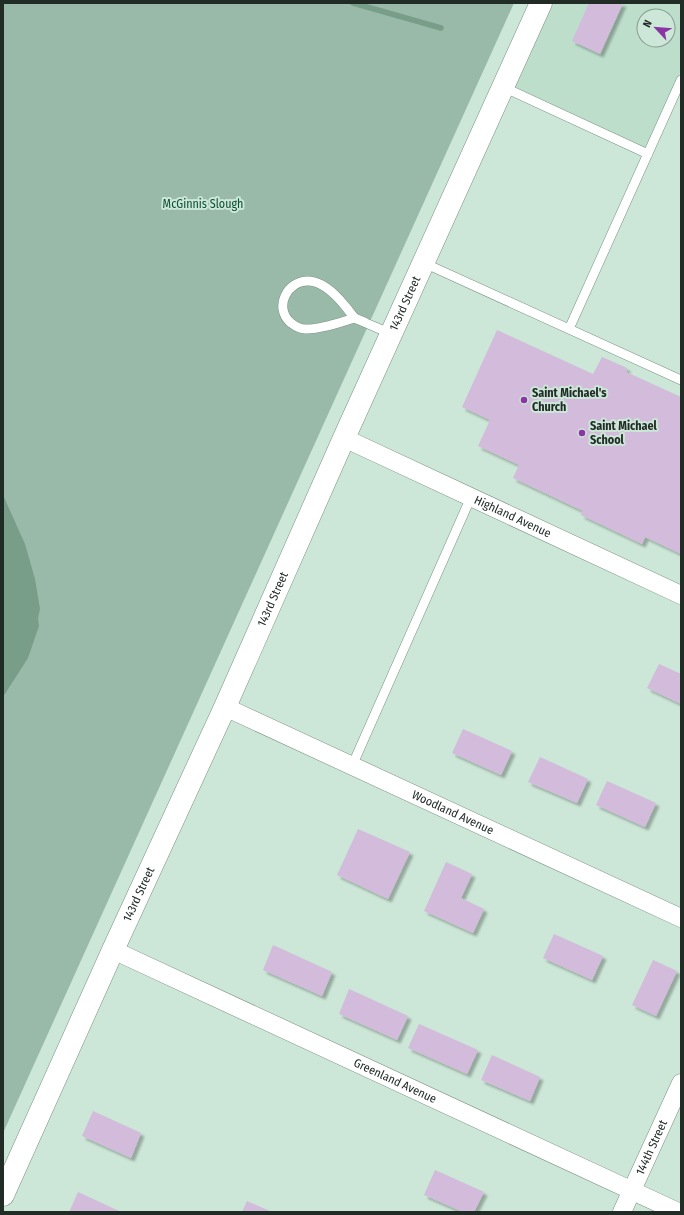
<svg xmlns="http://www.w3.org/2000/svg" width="684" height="1215" viewBox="0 0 684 1215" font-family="'Fira Sans Condensed',sans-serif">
	<defs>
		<filter id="shadow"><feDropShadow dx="3.5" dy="3.5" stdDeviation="1" flood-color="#0004"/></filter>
	</defs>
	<rect width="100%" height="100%" fill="#cce6d7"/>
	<path fill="#bcdecb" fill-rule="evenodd" d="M545 3H681V70L646 148 509 85ZM644 16H668V40H644Z"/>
	<path fill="#99baa8" d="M3 3H514L3 1133Z"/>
	<path fill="#789d89" d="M3 495 25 544 35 579 40 609 38 618 39 626 28 658 3 697Z"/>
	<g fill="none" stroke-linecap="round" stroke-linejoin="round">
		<path stroke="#789d89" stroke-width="5.5" d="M353 3 441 28"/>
	</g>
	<path fill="#d2bbdb" filter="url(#shadow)" d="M589 3H623L600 54 572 41Z
		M497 330 593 374 602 357 627 368 626 372 681 397V554L645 537 642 544 581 515 583 511 513 478 519 465 478 446 490 420 462 407Z
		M659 664 681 674V704L647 688Z
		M463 729 512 751 501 775 452 753Z
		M540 757 588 779 577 803 528 782Z
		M607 781 656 803 645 827 596 805Z
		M358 829 410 852 388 899 337 875Z
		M446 862 472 874 461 898 484 909 473 933 424 911Z
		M554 934 603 956 592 980 543 958Z
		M273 945 332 972 322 996 263 970Z
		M653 960 677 971 656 1016 632 1005Z
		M349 989 408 1016 397 1040 339 1014Z
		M419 1024 478 1050 467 1074 408 1048Z
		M492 1055 540 1077 530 1101 481 1080Z
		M93 1111 141 1133 131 1158 82 1136Z
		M435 1170 484 1192 474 1212H463L424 1195Z
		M78 1192 121 1212H69Z
		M247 1201 272 1212H242Z"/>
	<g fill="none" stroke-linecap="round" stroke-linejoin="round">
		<defs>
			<path id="lane" d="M503 87 648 154
				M424 263 681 380
				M355 318C341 322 320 330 305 329 300 329 295 326 291 323 273 308 287 280 309 281 323 282 337 296 345 306 349 310 351 315 355 318 358 320 363 321 366 323 375 327 383 330 391 334
				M569 329 681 80
				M352 766 471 497"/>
			<g id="street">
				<path id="s1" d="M344 438 681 595"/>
				<path id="s2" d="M225 707 681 918"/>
				<path id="s3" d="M113 950 678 1212"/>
				<path id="s4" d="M622 1212 681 1083"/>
			</g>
			<g id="secondary">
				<path id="s5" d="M3 1195 113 950 225 707 344 438 541 3"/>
			</g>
		</defs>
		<use href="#lane" stroke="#799284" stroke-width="10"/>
		<use href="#street" stroke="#799284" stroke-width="19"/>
		<use href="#secondary" stroke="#799284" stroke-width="23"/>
		<use href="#lane" stroke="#fff" stroke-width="9"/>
		<use href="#street" stroke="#fff" stroke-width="18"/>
		<use href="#secondary" stroke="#fff" stroke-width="22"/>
	</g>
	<g fill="#8936a4" stroke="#cce6d7" stroke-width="1.5">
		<circle cx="524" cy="400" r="4"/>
		<circle cx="582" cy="433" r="4"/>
	</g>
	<g text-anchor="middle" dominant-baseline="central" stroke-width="4" stroke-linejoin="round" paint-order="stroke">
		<g font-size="12" fill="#0c5035" stroke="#cce6d7">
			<text x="203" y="204">McGinnis Slough</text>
		</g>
		<g font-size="12" fill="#222c27" stroke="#cce6d7">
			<text stroke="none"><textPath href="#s5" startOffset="978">143rd Street</textPath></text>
			<text stroke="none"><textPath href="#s1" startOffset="186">Highland Avenue</textPath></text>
			<text stroke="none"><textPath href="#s5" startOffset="654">143rd Street</textPath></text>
			<text stroke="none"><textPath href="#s2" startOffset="251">Woodland Avenue</textPath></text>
			<text stroke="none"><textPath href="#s5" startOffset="330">143rd Street</textPath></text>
			<text stroke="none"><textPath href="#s3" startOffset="311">Greenland Avenue</textPath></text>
			<text stroke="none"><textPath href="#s4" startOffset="71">144th Street</textPath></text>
		</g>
		<g font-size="12" font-weight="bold" fill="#222c27" stroke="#cce6d7" text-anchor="start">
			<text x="532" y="393">Saint Michael's<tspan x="532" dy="14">Church</tspan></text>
			<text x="590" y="426">Saint Michael<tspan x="590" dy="14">School</tspan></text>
		</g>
	</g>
	<rect width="684" height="1215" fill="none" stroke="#222c27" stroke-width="8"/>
	<g transform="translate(656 28) rotate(296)"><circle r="19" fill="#cce6d7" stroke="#889c91"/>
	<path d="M0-3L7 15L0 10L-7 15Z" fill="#8936a4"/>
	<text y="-6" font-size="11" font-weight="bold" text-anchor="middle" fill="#222c27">N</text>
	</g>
</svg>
